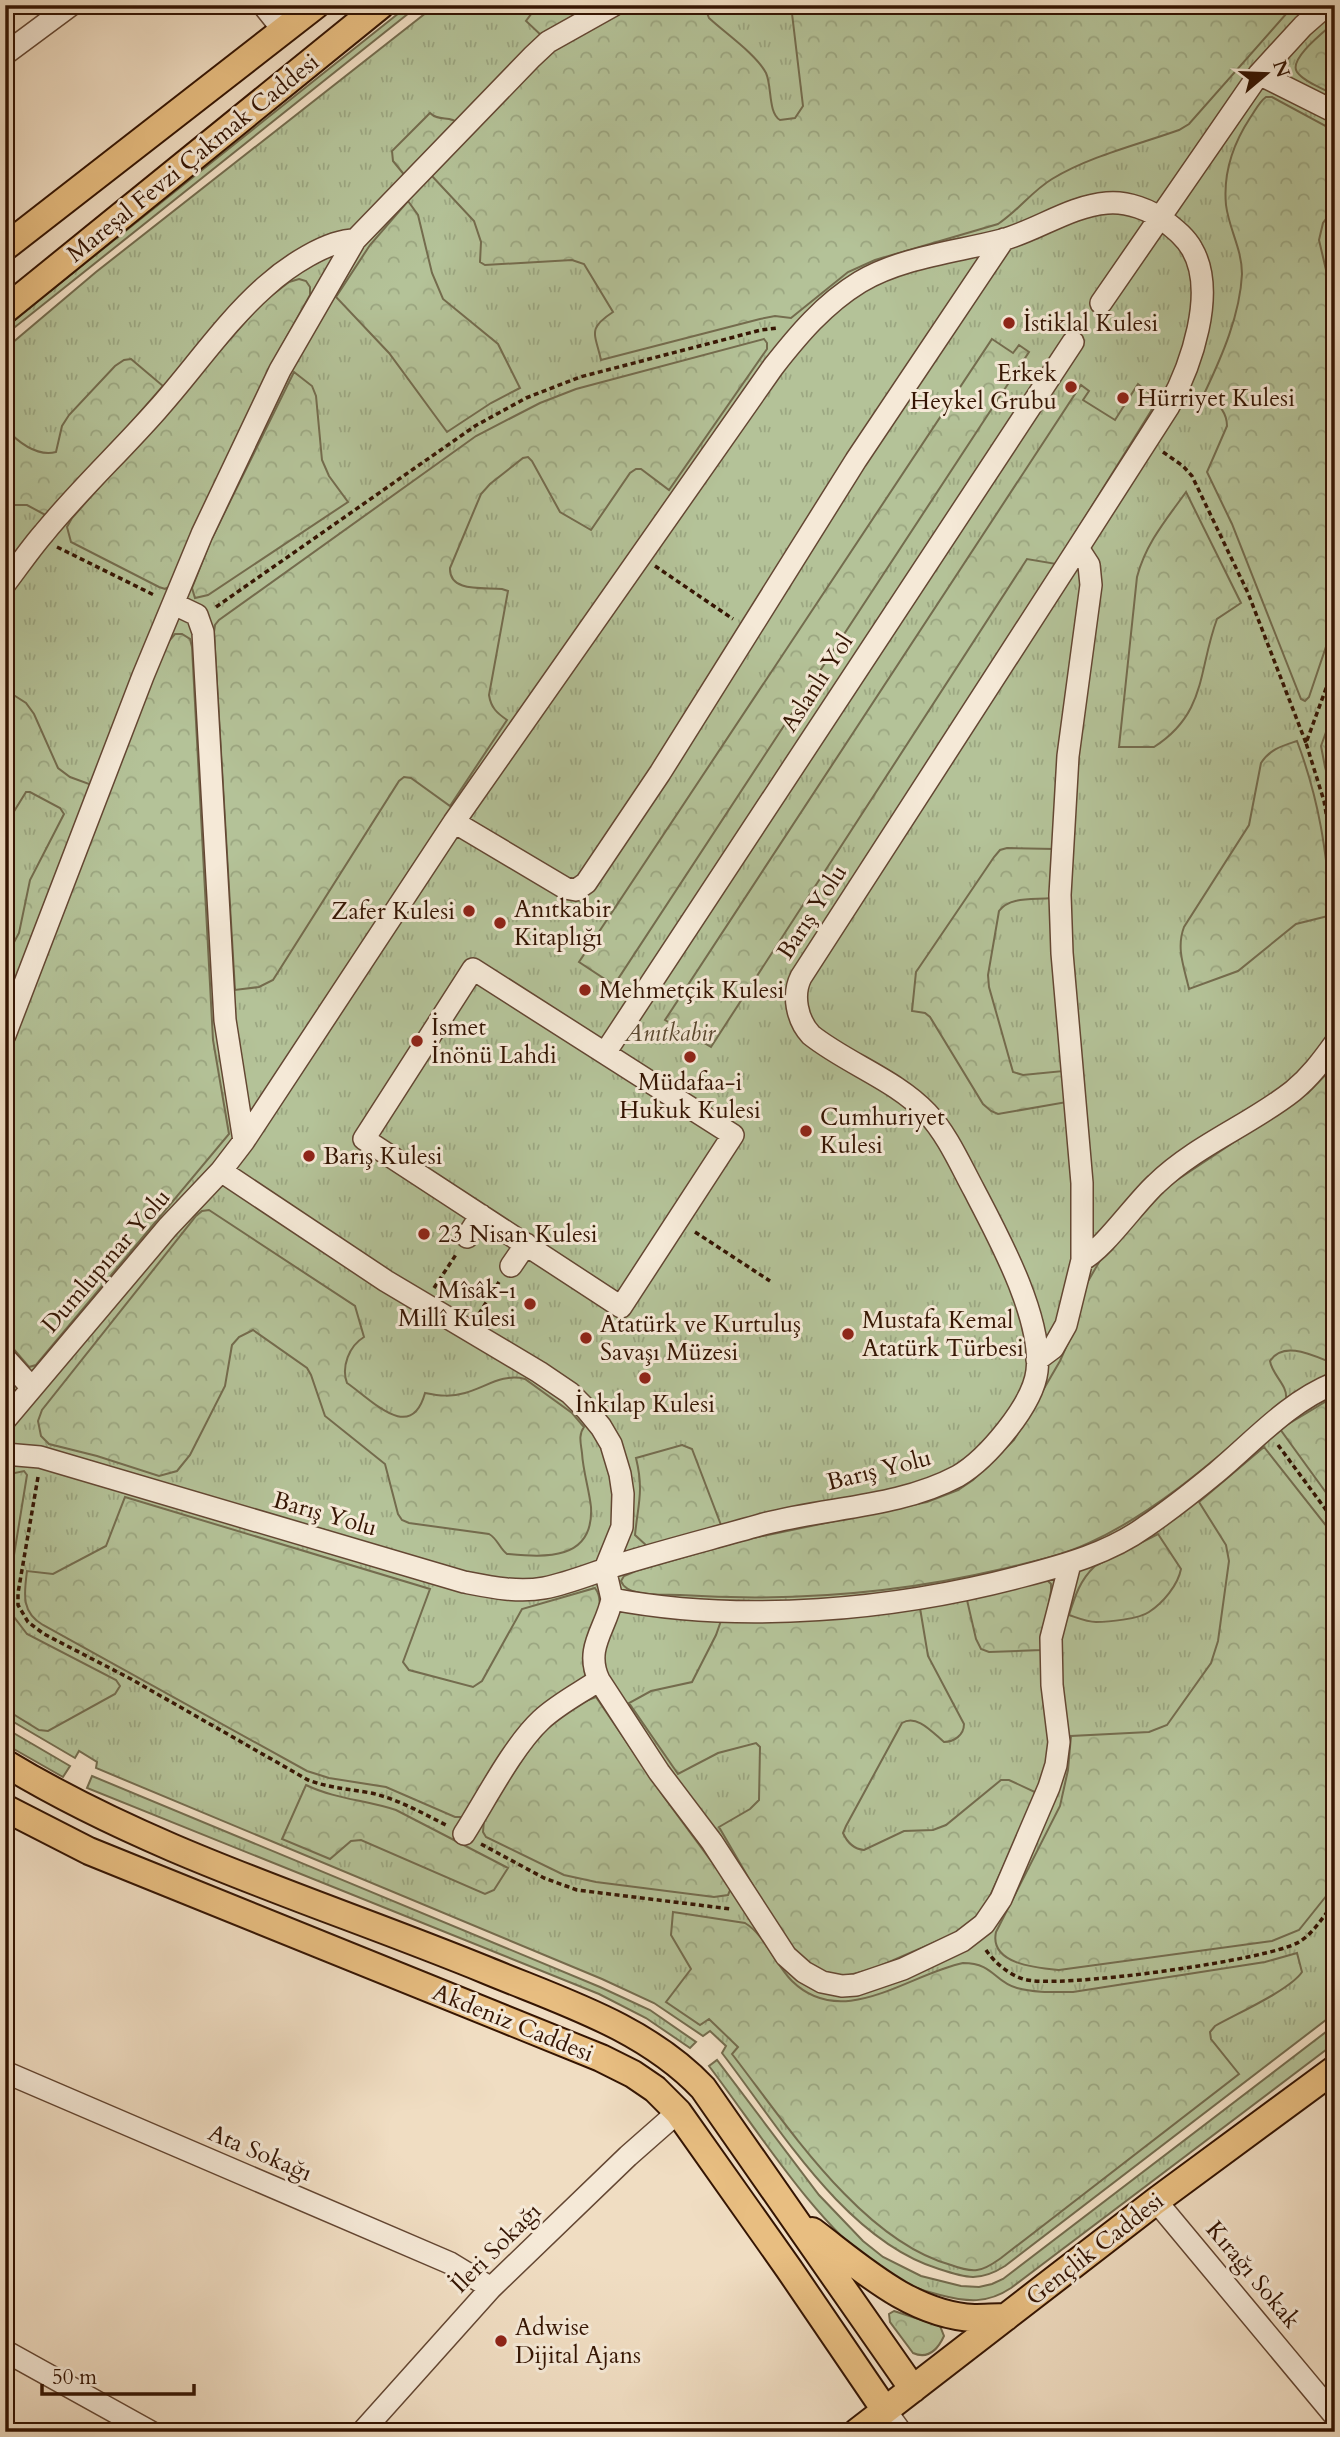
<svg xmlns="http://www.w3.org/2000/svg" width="1340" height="2437" viewBox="0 0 1340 2437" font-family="Cardo,serif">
	<defs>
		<pattern id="grass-tufts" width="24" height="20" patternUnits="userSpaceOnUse" patternTransform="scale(1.75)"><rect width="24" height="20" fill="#b4c298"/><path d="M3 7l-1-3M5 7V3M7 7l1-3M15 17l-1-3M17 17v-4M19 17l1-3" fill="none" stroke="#9ba681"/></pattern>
		<pattern id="forest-crowns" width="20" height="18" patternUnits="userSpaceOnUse" patternTransform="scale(1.75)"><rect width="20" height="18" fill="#b4c298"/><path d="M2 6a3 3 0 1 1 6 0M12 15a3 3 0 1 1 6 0" fill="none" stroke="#9ba681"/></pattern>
	</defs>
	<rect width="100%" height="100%" fill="#f0ddc2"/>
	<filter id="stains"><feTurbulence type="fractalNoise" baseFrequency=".00286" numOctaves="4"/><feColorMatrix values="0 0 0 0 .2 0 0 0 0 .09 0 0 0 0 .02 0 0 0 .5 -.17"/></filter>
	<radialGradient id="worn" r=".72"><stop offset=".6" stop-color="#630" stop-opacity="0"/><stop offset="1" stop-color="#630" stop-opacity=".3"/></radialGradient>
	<path fill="url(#grass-tufts)" stroke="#746c4e" stroke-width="2" d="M409 5H419L5 335V327Z
		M436 5H1335V2013L1005 2266C980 2282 966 2278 939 2269 845 2240 779 2127 722 2053L726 2046 710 2031 703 2036 654 2003 602 1979 96 1768 97 1762 79 1751 75 1758 5 1717V349L96 272Z
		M5 1728 70 1766 63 1777 5 1744Z
		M92 1776 600 1987 650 2010 696 2042 690 2048 646 2018 599 1994 87 1788Z
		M1335 2025V2043L1011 2288C987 2304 967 2302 940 2295 919 2290 893 2280 876 2267 811 2217 759 2132 709 2066L717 2060 819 2195 863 2241 883 2257 921 2276 961 2286 979 2287 992 2284 1003 2279Z"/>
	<path fill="url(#forest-crowns)" stroke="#746c4e" stroke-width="2" d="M538 5H595L543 37 526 21Z
		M632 5H706L705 8 709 18C725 33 756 54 766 73 772 86 768 113 780 120L795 118 803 106 791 5H1294L1189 124 1179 130C1137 145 1090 156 1052 179 1032 191 1018 211 998 224L875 260 848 272 791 318 775 316 760 319 601 360C595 333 587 329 613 312L584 264 572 260 485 265 480 262 481 242 474 221 431 175 554 49Z
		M1335 22V95C1324 89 1304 82 1297 72 1288 59 1325 31 1335 22Z
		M1266 97H1272L1335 131V207L1323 223 1319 240 1330 287 1335 293V620L1309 697 1305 701 1301 699 1232 524 1207 472 1227 426C1227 410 1216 403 1205 392 1222 356 1240 315 1242 274 1242 249 1229 229 1226 205 1223 173 1233 144 1250 118 1255 111 1259 102 1266 97Z
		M430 113C439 122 450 115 458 123L406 177 393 161 392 151Z
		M408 201 418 215 432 273 443 299 498 344 520 388 491 403 447 432 389 353 336 297 370 245Z
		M299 279 306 281 310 287V295L274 360 169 587 165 589 159 587 71 542 67 527 72 518 262 303 289 282Z
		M764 339 767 343V349L669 490 641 469H636L630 473 591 530 560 512 532 461 528 457 523 458 490 484 481 494 450 568C449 593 484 587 502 589L508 591 489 695C491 708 497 713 507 720L450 806 411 778 404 777 399 781 273 980 259 987 235 990 214 632 215 625 219 620 476 436 540 403 576 389Z
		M992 339 1013 353 1019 345 1029 352 614 985 579 962Z
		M131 359 163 386 49 517 27 505H5V428C18 442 36 457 56 452L62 426 69 415 115 366 124 360Z
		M294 372 312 386 316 396 322 460 329 476 348 502 208 595 195 598 192 588 211 540Z
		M1138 384 1156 399 1151 411 1056 564 1027 559 711 1047 665 1020 1081 385 1089 391 1083 400 1115 420Z
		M1186 492 1241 603 1217 619C1198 670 1207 713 1154 747H1119L1137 577C1146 543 1166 520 1186 492Z
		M175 634H182L190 639 192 647 213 1040 229 1134 36 1365 29 1367 5 1339V1067L20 1022 151 679 169 641Z
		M12 694 26 703 34 714 58 768 70 777 92 785 5 1008V959L19 933 30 880 64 814 60 808 30 792H26L5 826V704Z
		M1335 707V802L1325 767 1321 746Z
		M1297 741C1320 802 1326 851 1332 915L1296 924 1238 971 1189 989C1184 967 1176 948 1184 927L1249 825 1261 763C1270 749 1282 746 1297 741Z
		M1007 848 1054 849 1051 898C1035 900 1010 896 999 911L988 975 989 987 1013 1072 1023 1075 1063 1071 1067 1102 998 1114 991 1111 983 1104 930 1017 925 1013 912 1011 916 972 994 857 1000 850Z
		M1335 1065V1364C1316 1357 1284 1339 1270 1361 1272 1375 1288 1385 1286 1399 1224 1451 1163 1509 1089 1543 1061 1556 1032 1562 1002 1569 896 1594 788 1602 680 1595 664 1594 627 1598 621 1581L624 1576 636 1571 748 1539 927 1502 958 1490 973 1480 1014 1440 1060 1361 1075 1327 1087 1283 1102 1257 1168 1186 1308 1093Z
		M209 1210 355 1306 364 1337C349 1346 341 1367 347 1383 372 1400 411 1444 425 1393 440 1396 451 1397 465 1393 486 1387 503 1373 525 1379L572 1413 584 1427C578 1435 581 1444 582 1453 583 1471 589 1489 591 1507 594 1562 543 1557 507 1554 499 1548 498 1539 489 1534L409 1523 402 1520 398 1514 385 1464 325 1416 311 1375 307 1368 253 1330 239 1337 232 1345 225 1386 190 1455 177 1471 159 1476 97 1456 49 1444 41 1436 38 1421 42 1410 196 1216 202 1211Z
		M1335 1396V1505L1280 1429Z
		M682 1445 692 1449 721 1525 648 1547 635 1535C638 1504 644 1491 636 1458Z
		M1264 1447 1335 1537V1885L1299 1930 1272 1941 1059 1970C1037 1968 989 1964 996 1932L1060 1806 1068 1770 1071 1736 1149 1732 1167 1725 1211 1663 1218 1641 1229 1561 1226 1545 1199 1502Z
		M24 1471 27 1475 8 1592 11 1613 27 1634 116 1680 120 1686 115 1694 48 1731 39 1730 5 1709V1475Z
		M125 1497 430 1589 403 1662 409 1670 473 1687 482 1681 522 1609 595 1588C610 1608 584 1635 583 1657 582 1664 586 1671 585 1679L464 1817H455L386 1787 329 1778 307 1771 43 1625C21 1612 24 1594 27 1571L53 1574 106 1546Z
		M1158 1534 1181 1569C1178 1585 1163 1603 1149 1612 1139 1619 1108 1622 1096 1622 1087 1622 1078 1618 1069 1615 1075 1596 1080 1580 1095 1566Z
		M1041 1580 1048 1581 1051 1584V1591L1041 1650 989 1652 981 1649 976 1639 967 1600Z
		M920 1608 928 1656 964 1724C964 1735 954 1742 944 1742 932 1732 917 1714 902 1723L846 1826 843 1833C847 1842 854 1849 864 1850L904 1831 933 1830 946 1825 1001 1780H1009L1037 1793 984 1909 963 1930 873 1969 841 1977 828 1975 802 1960 784 1939 719 1827 750 1809 759 1800 760 1747 756 1743 718 1753 678 1774 629 1703 651 1691 692 1682 716 1635 722 1618C788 1619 855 1620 920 1608Z
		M596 1697 664 1797 731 1888 728 1895 714 1897 596 1882 564 1875 486 1837 483 1832 484 1820C514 1773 540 1716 596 1697Z
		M306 1785C335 1799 366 1800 396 1810L508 1868 494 1890 485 1894 361 1840 351 1841 330 1859 282 1839Z
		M673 1912 745 1923C765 1935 775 1964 792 1981 843 2031 909 1974 963 1963 994 1963 994 1982 1017 1988 1035 1993 1055 1992 1073 1992L1265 1962 1297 1953 1302 1972C1290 1990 1236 2014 1215 2026L1210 2032 1211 2039 1239 2074 1001 2258C994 2263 986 2269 977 2270 969 2271 959 2268 951 2265 862 2241 787 2125 732 2054L738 2047 709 2019 700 2025 666 2002 691 1969 671 1935Z
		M894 2311 940 2326 944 2336C938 2349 929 2360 913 2353L890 2322 889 2314Z"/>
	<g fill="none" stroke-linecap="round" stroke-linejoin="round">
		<defs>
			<path id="minor" d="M263 5 283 30
				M5 54 71 5
				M1259 74 1335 112
				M1101 303 1259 74 1303 26 1327 5
				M5 584C18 567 30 549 44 533 79 490 120 452 157 410 193 370 225 322 266 286 287 267 327 240 355 240
				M174 604 197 615 203 632 225 1020 244 1141
				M454 822 565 888 576 890 586 883 660 773 856 460 1004 239
				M473 969 733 1135 621 1307 364 1139Z
				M5 1035 143 676 202 534 280 370 355 240 532 57 548 42 614 5
				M605 1053 1073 342
				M221 1171 386 1281 539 1372 570 1393 587 1410 601 1427 611 1444 620 1474 623 1494 622 1527 605 1569 612 1599C743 1624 895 1610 1023 1576 1065 1565 1109 1553 1145 1527 1170 1510 1194 1491 1217 1472 1255 1440 1288 1402 1335 1383
				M467 1237 481 1215
				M1082 1260C1103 1250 1136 1202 1156 1184 1196 1145 1250 1125 1293 1091 1310 1077 1322 1061 1335 1043
				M511 1266 526 1244
				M5 1358 32 1388
				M5 1420 168 1227 221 1171 244 1141 454 822 773 367C798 335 824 304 860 282 902 257 956 252 1002 240 1038 230 1070 206 1107 203 1127 201 1151 210 1166 222 1176 230 1186 238 1192 249 1217 292 1191 366 1169 406L1078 548 1089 565 1091 585 1068 756 1060 895 1062 953 1082 1183V1260L1066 1325 1053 1348 1037 1360
				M5 1454 40 1457 464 1582C490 1587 518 1593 544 1588 570 1583 595 1572 621 1564 667 1550 714 1538 760 1525 825 1507 898 1508 958 1476 987 1459 1033 1405 1037 1371 1043 1318 998 1236 974 1190 960 1164 947 1134 927 1113 896 1080 846 1063 811 1035 797 1020 792 995 801 977L1078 548
				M612 1599C606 1629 584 1648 599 1680L659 1772 712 1842 786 1956 804 1972 822 1982 842 1986 856 1985 903 1969 962 1941 984 1924 1001 1899 1049 1787 1056 1765 1059 1742 1052 1685 1051 1638 1070 1564
				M464 1834C485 1801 513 1746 541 1720 558 1704 580 1693 599 1680
				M5 2072 450 2263 491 2288
				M1156 2201 1335 2416
				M5 2351 151 2432
				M885 2410 901 2432
				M362 2432 491 2288 628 2156 678 2112"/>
			<path id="major" d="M5 247 316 5
				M5 310 381 5
				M5 1763C155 1854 325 1904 486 1970 563 2002 645 2027 703 2088L913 2389
				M5 1808 89 1851 601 2058 633 2074 655 2089 678 2112 789 2269 885 2410
				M812 2231C860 2267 911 2315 974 2318 984 2318 996 2317 1006 2317
				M857 2432 1156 2201 1335 2069"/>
		</defs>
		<use href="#minor" stroke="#644733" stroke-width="24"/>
		<use href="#major" stroke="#351503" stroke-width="30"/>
		<path stroke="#351503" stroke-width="3.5" stroke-dasharray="5 3.5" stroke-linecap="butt" d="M1163 452 1183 466 1192 476 1248 593 1306 743
			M57 547 154 595
			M655 566 733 619
			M216 607 475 426 526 398 580 377 761 330 778 328
			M1335 664 1306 743 1324 801 1335 865
			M695 1232 770 1281
			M434 1288 457 1253
			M479 1314 499 1282
			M1278 1445 1335 1522
			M38 1477 18 1593V1605L28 1622 44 1634 131 1679 308 1780C329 1788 349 1789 371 1793 398 1799 422 1813 446 1825
			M481 1844 544 1878 577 1890 731 1909
			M986 1950C994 1962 1008 1974 1023 1979 1055 1990 1270 1960 1299 1942 1314 1933 1324 1915 1335 1902"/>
		<use href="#minor" stroke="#f5e9d7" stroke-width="21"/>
		<use href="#major" stroke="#e8be81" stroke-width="26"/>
	</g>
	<g fill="#8f2418" stroke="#f5e9d7" stroke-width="2.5">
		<circle cx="1009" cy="323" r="7"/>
		<circle cx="1071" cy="387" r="7"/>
		<circle cx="1123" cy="398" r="7"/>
		<circle cx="469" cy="911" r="7"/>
		<circle cx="500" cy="923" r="7"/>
		<circle cx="585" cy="990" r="7"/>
		<circle cx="417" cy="1041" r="7"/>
		<circle cx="690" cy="1057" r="7"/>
		<circle cx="806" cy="1131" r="7"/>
		<circle cx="309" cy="1156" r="7"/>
		<circle cx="424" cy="1234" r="7"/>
		<circle cx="530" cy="1304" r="7"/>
		<circle cx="848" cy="1334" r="7"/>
		<circle cx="586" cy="1338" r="7"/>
		<circle cx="645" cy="1378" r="7"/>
		<circle cx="501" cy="2341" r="7"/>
	</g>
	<g text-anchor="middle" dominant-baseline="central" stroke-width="6" stroke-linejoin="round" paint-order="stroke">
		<g font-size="24" fill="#351503" stroke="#f5e9d7">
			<text transform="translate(193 158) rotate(-39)">Mareşal Fevzi Çakmak Caddesi</text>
			<text transform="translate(817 683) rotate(-57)">Aslanlı Yol</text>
			<text transform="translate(812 912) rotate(-57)">Barış Yolu</text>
			<text transform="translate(106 1261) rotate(-49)">Dumlupınar Yolu</text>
			<text transform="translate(879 1470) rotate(-14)">Barış Yolu</text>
			<text transform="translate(325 1514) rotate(16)">Barış Yolu</text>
			<text transform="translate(513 2023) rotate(22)">Akdeniz Caddesi</text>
			<text transform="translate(260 2153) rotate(23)">Ata Sokağı</text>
			<text transform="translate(496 2248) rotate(-45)">İleri Sokağı</text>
			<text transform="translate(1095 2249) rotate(-38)">Gençlik Caddesi</text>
			<text transform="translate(1253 2275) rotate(50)">Kırağı Sokak</text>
		</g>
		<g font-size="24" fill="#351503" stroke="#f5e9d7" text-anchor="start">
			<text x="1023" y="323">İstiklal Kulesi</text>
			<text x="1057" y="373" text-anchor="end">Erkek<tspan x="1057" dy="28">Heykel Grubu</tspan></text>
			<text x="1137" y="398">Hürriyet Kulesi</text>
			<text x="514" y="909">Anıtkabir<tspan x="514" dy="28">Kitaplığı</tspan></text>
			<text x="455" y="911" text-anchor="end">Zafer Kulesi</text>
			<text x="599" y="990">Mehmetçik Kulesi</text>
			<text x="431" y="1027">İsmet<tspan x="431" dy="28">İnönü Lahdi</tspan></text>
			<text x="690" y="1082" text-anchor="middle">Müdafaa-i<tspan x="690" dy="28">Hukuk Kulesi</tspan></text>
			<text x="820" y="1117">Cumhuriyet<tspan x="820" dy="28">Kulesi</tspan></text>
			<text x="323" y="1156">Barış Kulesi</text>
			<text x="438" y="1234">23 Nisan Kulesi</text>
			<text x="516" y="1290" text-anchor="end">Mîsâk-ı<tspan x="516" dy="28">Millî Kulesi</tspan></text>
			<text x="862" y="1320">Mustafa Kemal<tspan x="862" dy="28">Atatürk Türbesi</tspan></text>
			<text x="600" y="1324">Atatürk ve Kurtuluş<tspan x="600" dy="28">Savaşı Müzesi</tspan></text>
			<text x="645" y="1404" text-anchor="middle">İnkılap Kulesi</text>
			<text x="515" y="2327">Adwise<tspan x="515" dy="28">Dijital Ajans</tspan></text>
		</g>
		<g font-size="24" font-style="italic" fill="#5b4930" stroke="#f5e9d7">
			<text x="670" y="1033">Anıtkabir</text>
		</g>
	</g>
	<rect width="1340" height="2437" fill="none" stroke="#f0ddc2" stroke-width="28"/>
	<rect x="7" y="7" width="1326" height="2423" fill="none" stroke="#351503" stroke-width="3.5"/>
	<rect x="14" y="14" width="1312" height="2409" fill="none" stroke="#351503" stroke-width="2"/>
	<g transform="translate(1266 74) rotate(71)" stroke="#f5e9d7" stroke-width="5" paint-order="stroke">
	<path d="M0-5L12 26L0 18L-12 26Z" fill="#351503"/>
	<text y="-10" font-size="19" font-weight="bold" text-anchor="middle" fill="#351503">N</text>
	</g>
	<path d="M42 2384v10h152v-10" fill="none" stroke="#351503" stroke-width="3.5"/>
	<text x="52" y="2384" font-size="21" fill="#351503" stroke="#f5e9d7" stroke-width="5" paint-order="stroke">50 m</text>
	<rect width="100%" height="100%" filter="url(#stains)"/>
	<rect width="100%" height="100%" fill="url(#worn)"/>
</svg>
